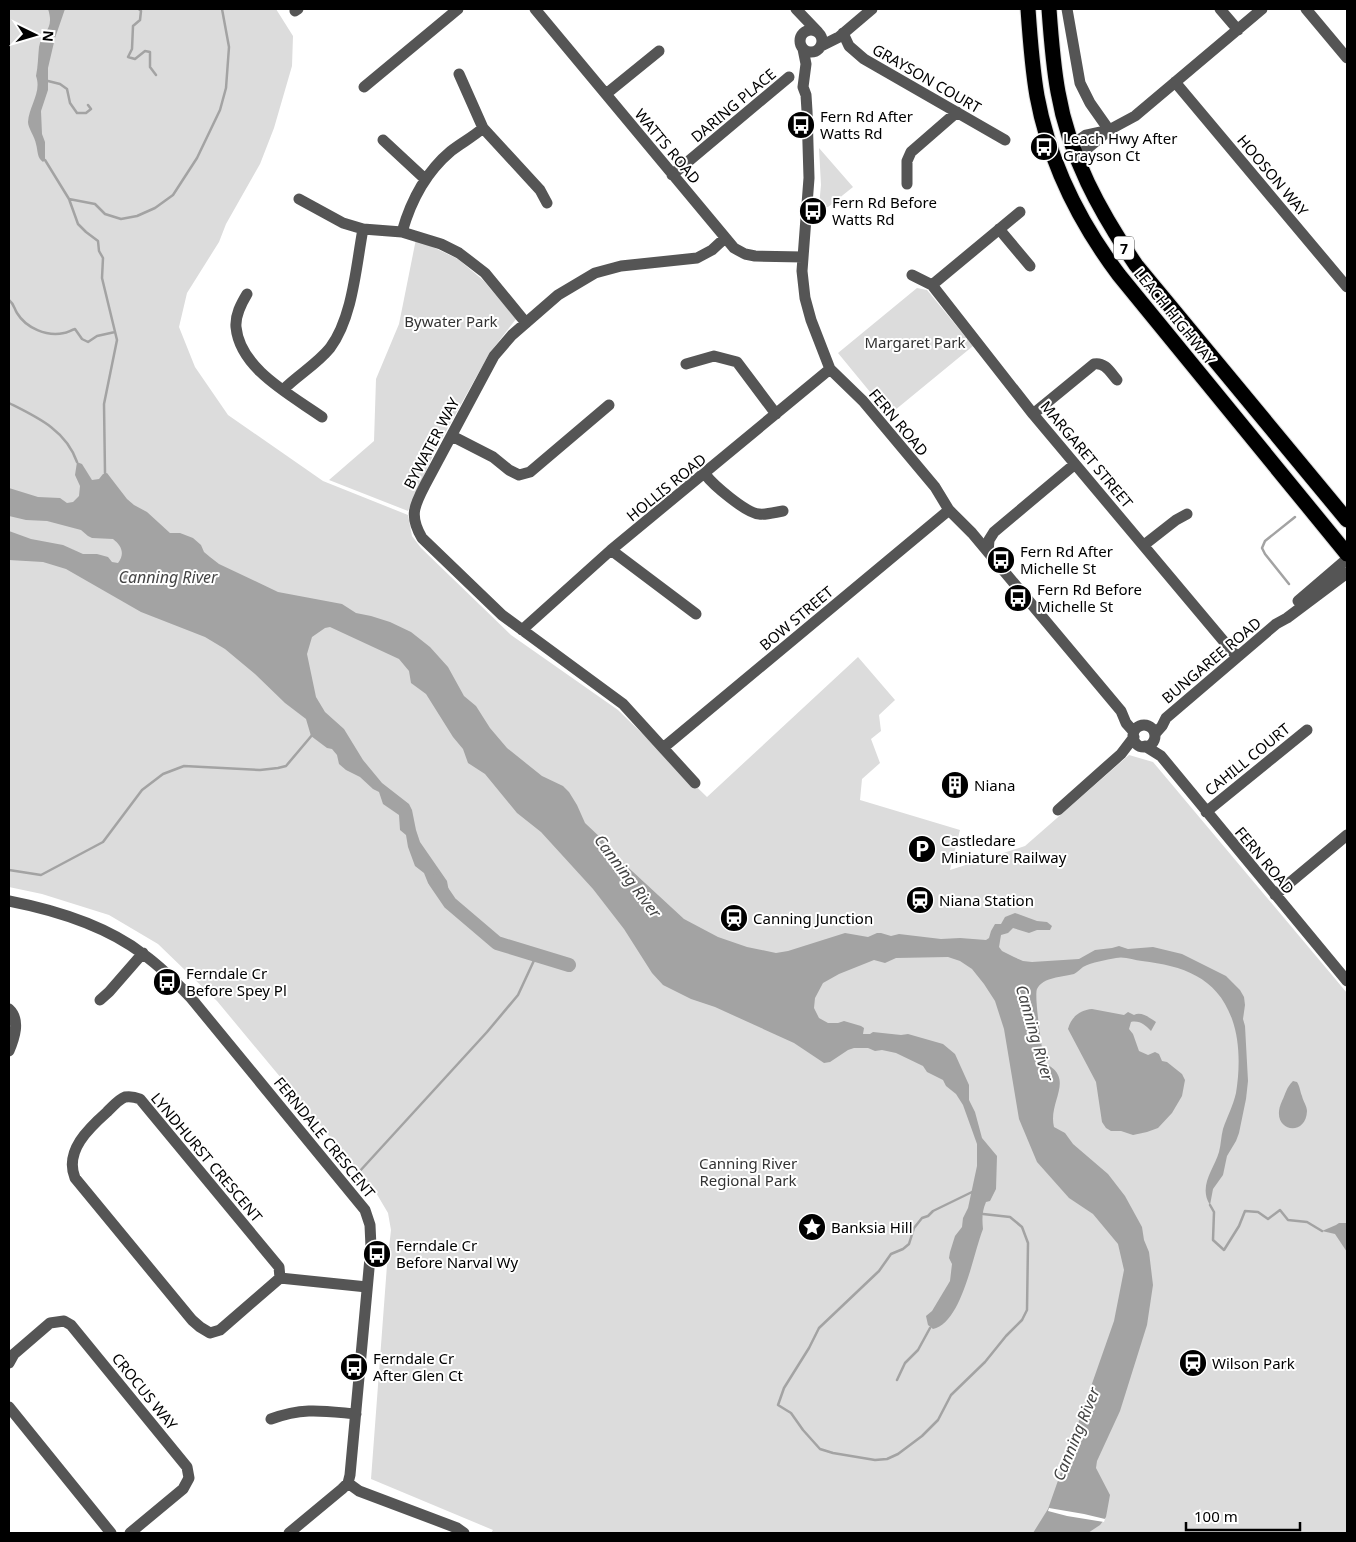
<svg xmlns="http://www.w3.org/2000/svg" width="1356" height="1542" viewBox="0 0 1356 1542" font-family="'Noto Sans',sans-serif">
	<rect width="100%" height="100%" fill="#fff"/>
	<path fill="#dcdcdc" d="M9 9H276L293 36 292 66 274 128 260 164 226 224 219 242 187 293 179 327 195 367 228 415 323 481 408 515 412 536 421 548 511 635 618 710 707 797 858 657 895 700 879 715 881 731 871 739 880 763 862 779 860 800 960 830 950 870 1025 846 1129 755 1153 762 1347 993V1533H491L493 1530 371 1479 387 1265 391 1230 388 1213 375 1191 217 1001 158 944 109 915 42 894 9 887Z
		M819 148 853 187 828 207 819 206 821 185Z
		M416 239 458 259 484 281 516 319 489 354 435 451 408 511 329 480 374 441 376 379 399 324Z
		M917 288 927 290 973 346 889 415 838 353Z"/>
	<path fill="#a3a3a3" d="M48 9H65L55 38 48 68V90L41 111 42 134 45 142V160L43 162C37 158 38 151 36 144 35 137 28 128 28 122 29 106 42 92 36 76 38 66 38 57 39 47 42 31 55 30 48 9Z
		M77 462 82 464 92 480 99 479 103 474 107 473 127 499 134 505 147 512 170 533H180L193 538 201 545 204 552 210 557 219 564 278 592 342 604 356 613 371 616 390 622 411 632 430 647 448 667 464 696 476 706 490 728 507 748 542 776 563 786 569 792 577 805 585 823 603 840 606 847 684 919 718 937 747 947 776 953 788 951 845 933 868 937 877 933H881L891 936 899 934 941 939 960 938 986 940 989 938 991 931 995 924H1001L1005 917 1015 913 1037 921 1047 922 1052 926 1050 930H1037L1029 933 1013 928 1008 933 1001 935 999 947 1002 951 1014 957 1023 961 1032 962 1079 959 1095 950 1112 948 1119 946 1128 949 1153 947 1182 954 1226 976 1240 990 1244 997 1245 1005 1243 1019 1245 1026 1248 1081 1246 1099 1239 1133 1236 1141 1227 1156 1223 1175 1213 1189 1210 1205C1198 1186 1214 1169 1219 1152 1221 1144 1221 1137 1223 1129 1227 1117 1233 1106 1236 1093 1240 1069 1240 1041 1232 1019 1217 977 1183 966 1142 961 1134 960 1124 956 1116 958 1106 960 1092 962 1083 967 1080 969 1078 972 1074 974 1062 977 1043 977 1037 989 1034 997 1042 1048 1044 1061 1048 1066 1055 1068 1058 1075 1065 1089 1049 1107 1054 1127L1065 1133 1073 1144 1108 1174 1125 1196 1142 1227 1144 1240 1149 1252 1153 1285 1147 1325 1120 1411 1097 1461 1096 1468 1110 1495 1106 1517 1100 1525 1088 1533H1033L1048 1509 1114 1321 1124 1270 1118 1244 1093 1214 1069 1198 1037 1162 1019 1119 1004 1029 995 1001 984 984 972 969 960 961 948 957 896 958 885 963 874 960 839 974 823 983 815 998 814 1008 819 1018 828 1023H838L844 1021 861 1026 864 1028 863 1034H870L873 1032 901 1035 908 1034 943 1044 955 1054 969 1085V1100L975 1112 982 1138 997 1156 996 1189 990 1201 986 1202C982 1211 982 1219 983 1229 973 1254 962 1323 933 1329L928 1325 926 1316 932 1311 950 1281 952 1264 949 1258 950 1252 955 1236 962 1227 963 1218 968 1208 977 1166V1144L963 1105 956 1094 946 1086 943 1080 927 1072 923 1066 896 1053 882 1050 875 1051 868 1048H854L848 1050 830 1062 824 1063 794 1043 715 1007 691 999 663 985 652 973 624 929 593 889 541 832 517 813 485 774 468 763 463 749 453 737 426 694 411 683 409 671 399 659 330 627 325 628 312 637 307 654 316 697 325 712 344 729 363 760 382 783 409 804 412 810 416 830 420 842 447 881 449 892 445 897 440 895 428 883 424 873 415 866 408 847 406 835 400 830 399 815 383 804 379 792 373 789 360 777 346 770 339 764 337 755 332 749 327 748 311 736 306 719 285 703 255 674 225 649 205 637 141 612 66 569 43 562 9 560V531L31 539 63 545 83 554H97L108 557 112 562 118 563C125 554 122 546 113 539L92 538 88 536 81 530 47 521 26 520 9 516V488L38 497 60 498 67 503 73 502 79 496 80 486 75 475Z
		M1092 1009 1124 1015 1128 1012 1134 1015C1141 1011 1150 1018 1156 1022L1151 1031C1146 1026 1140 1020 1131 1022L1129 1029 1133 1034 1139 1051 1148 1055 1155 1052 1159 1054 1162 1061 1167 1062 1182 1074 1185 1080 1182 1096 1172 1113 1158 1128 1147 1132 1133 1135 1121 1131H1111L1106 1128 1102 1122 1096 1082 1068 1029C1071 1017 1080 1010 1092 1009Z
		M1293 1081 1297 1082C1300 1087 1300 1091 1302 1096 1303 1101 1307 1106 1307 1111 1306 1139 1268 1131 1282 1101 1286 1093 1286 1088 1293 1081Z
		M1339 1223H1347V1252L1335 1234 1322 1231 1336 1225Z"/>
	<path fill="#fff" d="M1049 1508 1084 1514 1105 1519 1104 1522 1067 1516 1048 1511Z"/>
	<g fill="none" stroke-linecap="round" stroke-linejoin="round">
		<path stroke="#a3a3a3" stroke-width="2.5" d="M139 9 141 11 140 20 133 26 132 49 128 57 135 59 145 51 150 52V67L156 75
			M48 81 60 84 67 89 70 103 77 113H86L91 109 88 105
			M45 160 69 199 78 224 86 232 98 241 99 251 103 258 102 278 117 340 104 404 105 473
			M69 199 95 204 105 214 121 219 137 216 155 208 173 195 197 158 220 110 226 88 229 47 222 9
			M9 300C14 304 14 308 17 313 26 328 47 337 64 333 67 333 71 330 75 329L82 339 88 342 97 336 115 332
			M9 403C37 417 66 430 77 462
			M1289 584 1265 554 1262 548 1265 541 1295 517
			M9 870 41 875 103 842 142 790 163 774 184 766 260 770 278 768 286 766 313 734
			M359 1172 487 1032 518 995 537 954
			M972 1192 933 1211 928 1216 922 1218 914 1228 909 1244 903 1249 891 1254 879 1271 819 1328 809 1348 784 1388 778 1405 791 1413 803 1430 820 1449 833 1453 875 1460 887 1459 898 1454 922 1436 938 1420 951 1395 985 1362 1006 1336 1022 1320 1027 1310 1028 1243 1022 1227 1010 1217 983 1214
			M1210 1205 1214 1212 1213 1240 1224 1250 1239 1226 1245 1211 1258 1212 1268 1219 1280 1210 1288 1220 1307 1222 1322 1231
			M897 1380 905 1363 918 1350 930 1328"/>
		<path stroke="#a3a3a3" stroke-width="14" d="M435 881 450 903 497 943 569 965"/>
		<defs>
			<path id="highway" d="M1028 9C1030 38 1032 67 1037 96 1049 161 1080 223 1119 275L1347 554
				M1049 9C1051 37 1053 65 1058 92 1069 156 1100 212 1136 265L1347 520"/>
		</defs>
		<use href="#highway" stroke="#dbdbdb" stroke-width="17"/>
		<path stroke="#555" stroke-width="11" d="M535 9 734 248 745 254 755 256 803 257
			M796 9 818 32
			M1067 9 1080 83 1090 103 1109 130
			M1220 9 1238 30
			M1306 9 1347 58
			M295 11 298 9
			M800 41a11 11 0 1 1 22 0a11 11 0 1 1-22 0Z
			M843 33 849 46 864 59 1005 140
			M821 46 839 37 872 9
			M803 49 806 64 803 87 806 95 807 111 809 178 802 271 805 298 811 320 830 369 863 401 935 487 949 510 972 533 1121 711 1126 723 1134 732
			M459 74 483 128 540 190 547 203
			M1175 82 1347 287
			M364 87 458 9
			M606 94 659 51
			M383 140 425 179
			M1072 145 1086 135 1109 130 1135 116 1262 9
			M1077 160 1082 153 1108 131
			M672 175 789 77
			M907 184V161L911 152 957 112
			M299 199 343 223 363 229 402 232 441 244 459 253 485 273 526 323
			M999 229 1030 266
			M402 232C411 200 426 172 451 151 461 143 473 137 483 128
			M912 275 932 285 1033 414 1237 657
			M932 285 1020 212
			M247 294C241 304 235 315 236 327 240 369 291 395 322 417
			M686 364 714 356 737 362 776 414
			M284 389C298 375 317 364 330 348 353 317 356 266 363 229
			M1033 414 1094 364C1105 362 1110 372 1117 380
			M452 436 493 457 509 470 519 475 530 472 609 405
			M705 474C713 485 746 513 759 514 767 515 776 512 783 511
			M1144 545 1176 520 1187 514
			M611 550 696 614
			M988 552 989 540 994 532 1075 464
			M1298 601 1347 559
			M522 630 611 550 830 369
			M1133 736a11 11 0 1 1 22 0a11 11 0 1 1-22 0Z
			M1155 734 1162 726 1166 718 1276 624 1287 618 1347 573
			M1145 746 1161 756 1347 981
			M663 748 949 510
			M695 783 623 704 502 615 422 538C409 516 414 506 425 485L494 356 512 335 558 295 595 273 621 266 697 258 712 250 725 238
			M1058 810 1121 754 1134 737
			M1206 812 1307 730
			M1275 895 1347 835
			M9 901C55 910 105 925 143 954 161 967 176 982 191 998L365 1210 370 1225 371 1247 350 1475 348 1483 342 1489 289 1533
			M100 1000 109 992 143 953
			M9 1009C21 1020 14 1039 9 1051
			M280 1278 279 1267 140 1099C135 1097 131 1096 125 1097 119 1099 112 1107 107 1112 89 1128 64 1151 75 1178L192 1320 200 1327 210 1333 220 1330 280 1278 367 1287
			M9 1363 14 1354 50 1323 64 1321 71 1325 187 1467 189 1478 183 1489 130 1533
			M9 1407 111 1533
			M271 1419C304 1407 323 1411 356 1414
			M348 1483 359 1491 457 1528 464 1533"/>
		<use href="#highway" stroke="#000" stroke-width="15"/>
	</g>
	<defs>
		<symbol id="bus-disc" viewBox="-11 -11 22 22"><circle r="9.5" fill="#000" stroke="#fff"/><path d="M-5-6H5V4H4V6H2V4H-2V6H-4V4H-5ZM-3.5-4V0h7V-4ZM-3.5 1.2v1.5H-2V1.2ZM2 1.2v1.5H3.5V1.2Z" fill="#fff"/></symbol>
		<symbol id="building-disc" viewBox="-11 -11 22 22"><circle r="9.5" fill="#000" stroke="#fff"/><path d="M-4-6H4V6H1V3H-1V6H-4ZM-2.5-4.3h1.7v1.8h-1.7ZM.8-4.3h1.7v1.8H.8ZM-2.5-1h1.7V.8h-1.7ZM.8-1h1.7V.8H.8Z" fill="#fff"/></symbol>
		<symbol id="parking-disc" viewBox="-11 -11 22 22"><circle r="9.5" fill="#000" stroke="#fff"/><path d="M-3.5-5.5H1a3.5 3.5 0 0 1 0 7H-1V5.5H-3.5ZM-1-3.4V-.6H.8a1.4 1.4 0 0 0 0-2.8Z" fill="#fff"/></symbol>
		<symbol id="station-disc" viewBox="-11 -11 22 22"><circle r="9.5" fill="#000" stroke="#fff"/><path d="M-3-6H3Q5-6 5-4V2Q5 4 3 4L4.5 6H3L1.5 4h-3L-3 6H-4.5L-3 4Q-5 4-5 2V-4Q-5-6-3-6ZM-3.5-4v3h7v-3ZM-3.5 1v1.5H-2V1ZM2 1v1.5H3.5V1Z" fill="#fff"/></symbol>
		<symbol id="sight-disc" viewBox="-11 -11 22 22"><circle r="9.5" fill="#000" stroke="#fff"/><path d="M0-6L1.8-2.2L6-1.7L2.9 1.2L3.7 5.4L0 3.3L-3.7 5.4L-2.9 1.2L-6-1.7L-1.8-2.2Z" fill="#fff"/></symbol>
	</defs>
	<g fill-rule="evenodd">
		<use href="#bus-disc" x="785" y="109" width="32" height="32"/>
		<use href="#bus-disc" x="1028" y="131" width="32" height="32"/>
		<use href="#bus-disc" x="797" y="195" width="32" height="32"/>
		<use href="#bus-disc" x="985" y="544" width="32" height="32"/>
		<use href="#bus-disc" x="1002" y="582" width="32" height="32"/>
		<use href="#building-disc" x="939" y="769" width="32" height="32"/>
		<use href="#parking-disc" x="906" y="833" width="32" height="32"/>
		<use href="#station-disc" x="904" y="884" width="32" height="32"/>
		<use href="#station-disc" x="718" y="902" width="32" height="32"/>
		<use href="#bus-disc" x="151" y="966" width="32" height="32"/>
		<use href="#sight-disc" x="796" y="1211" width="32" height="32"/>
		<use href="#bus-disc" x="361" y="1238" width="32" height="32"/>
		<use href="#station-disc" x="1177" y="1347" width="32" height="32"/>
		<use href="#bus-disc" x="338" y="1351" width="32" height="32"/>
	</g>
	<g text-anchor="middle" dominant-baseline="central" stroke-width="4" stroke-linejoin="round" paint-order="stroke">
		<rect fill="#fff" stroke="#4c4c4c" stroke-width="1" x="1114" y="236.5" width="20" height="23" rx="4"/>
		<g font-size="14" font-weight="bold" fill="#000">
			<text x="1124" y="248">7</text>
		</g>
		<g font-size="15" fill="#000" stroke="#fff">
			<text transform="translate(927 78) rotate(30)">GRAYSON COURT</text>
			<text transform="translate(733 105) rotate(-40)">DARING PLACE</text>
			<text transform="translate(668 146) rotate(50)">WATTS ROAD</text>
			<text transform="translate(1273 175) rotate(50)">HOOSON WAY</text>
			<text transform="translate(1175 316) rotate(51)">LEACH HIGHWAY</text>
			<text transform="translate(899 422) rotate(50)">FERN ROAD</text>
			<text transform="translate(431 443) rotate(-62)">BYWATER WAY</text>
			<text transform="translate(1087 454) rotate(50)">MARGARET STREET</text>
			<text transform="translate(666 487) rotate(-39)">HOLLIS ROAD</text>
			<text transform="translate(796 618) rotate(-40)">BOW STREET</text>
			<text transform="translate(1211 660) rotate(-40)">BUNGAREE ROAD</text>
			<text transform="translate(1247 759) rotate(-39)">CAHILL COURT</text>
			<text transform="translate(1265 860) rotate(50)">FERN ROAD</text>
			<text transform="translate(325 1137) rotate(51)">FERNDALE CRESCENT</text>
			<text transform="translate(207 1157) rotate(50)">LYNDHURST CRESCENT</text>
			<text transform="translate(145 1391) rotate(51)">CROCUS WAY</text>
		</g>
		<g font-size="15" fill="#000" stroke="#fff" text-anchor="start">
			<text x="820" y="116">Fern Rd After<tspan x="820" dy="17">Watts Rd</tspan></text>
			<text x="1063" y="138">Leach Hwy After<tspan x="1063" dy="17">Grayson Ct</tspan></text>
			<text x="832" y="202">Fern Rd Before<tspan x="832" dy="17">Watts Rd</tspan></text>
			<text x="1020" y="551">Fern Rd After<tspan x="1020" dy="17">Michelle St</tspan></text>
			<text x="1037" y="589">Fern Rd Before<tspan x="1037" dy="17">Michelle St</tspan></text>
			<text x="974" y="785">Niana</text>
			<text x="941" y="840">Castledare<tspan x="941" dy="17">Miniature Railway</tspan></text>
			<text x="939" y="900">Niana Station</text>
			<text x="753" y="918">Canning Junction</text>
			<text x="186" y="973">Ferndale Cr<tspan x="186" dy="17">Before Spey Pl</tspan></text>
			<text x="831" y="1227">Banksia Hill</text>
			<text x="396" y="1245">Ferndale Cr<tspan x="396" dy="17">Before Narval Wy</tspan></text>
			<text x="373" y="1358">Ferndale Cr<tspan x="373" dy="17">After Glen Ct</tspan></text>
			<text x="1212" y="1363">Wilson Park</text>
		</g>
		<g font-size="15" fill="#333" stroke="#fff">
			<text x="451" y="321">Bywater Park</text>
			<text x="915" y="342">Margaret Park</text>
			<text x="748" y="1163">Canning River<tspan x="748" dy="17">Regional Park</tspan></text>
		</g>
		<g font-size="16" font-style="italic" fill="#444" stroke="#fff">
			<text x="168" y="577">Canning River</text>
			<text transform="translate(628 876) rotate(53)">Canning River</text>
			<text transform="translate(1035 1033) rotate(74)">Canning River</text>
			<text transform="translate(1076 1434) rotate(-68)">Canning River</text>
		</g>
	</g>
	<rect width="1356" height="1542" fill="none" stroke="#000000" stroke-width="20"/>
	<g transform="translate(35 35) rotate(95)" stroke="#ffffff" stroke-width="4" paint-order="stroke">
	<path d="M0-4L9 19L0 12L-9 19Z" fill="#000000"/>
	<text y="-8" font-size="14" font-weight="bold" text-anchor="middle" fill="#000000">N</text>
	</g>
	<path d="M1186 1522v8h114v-8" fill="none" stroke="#000000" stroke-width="2.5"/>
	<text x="1194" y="1522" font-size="15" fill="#000000" stroke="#ffffff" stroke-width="4" paint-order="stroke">100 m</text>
</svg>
